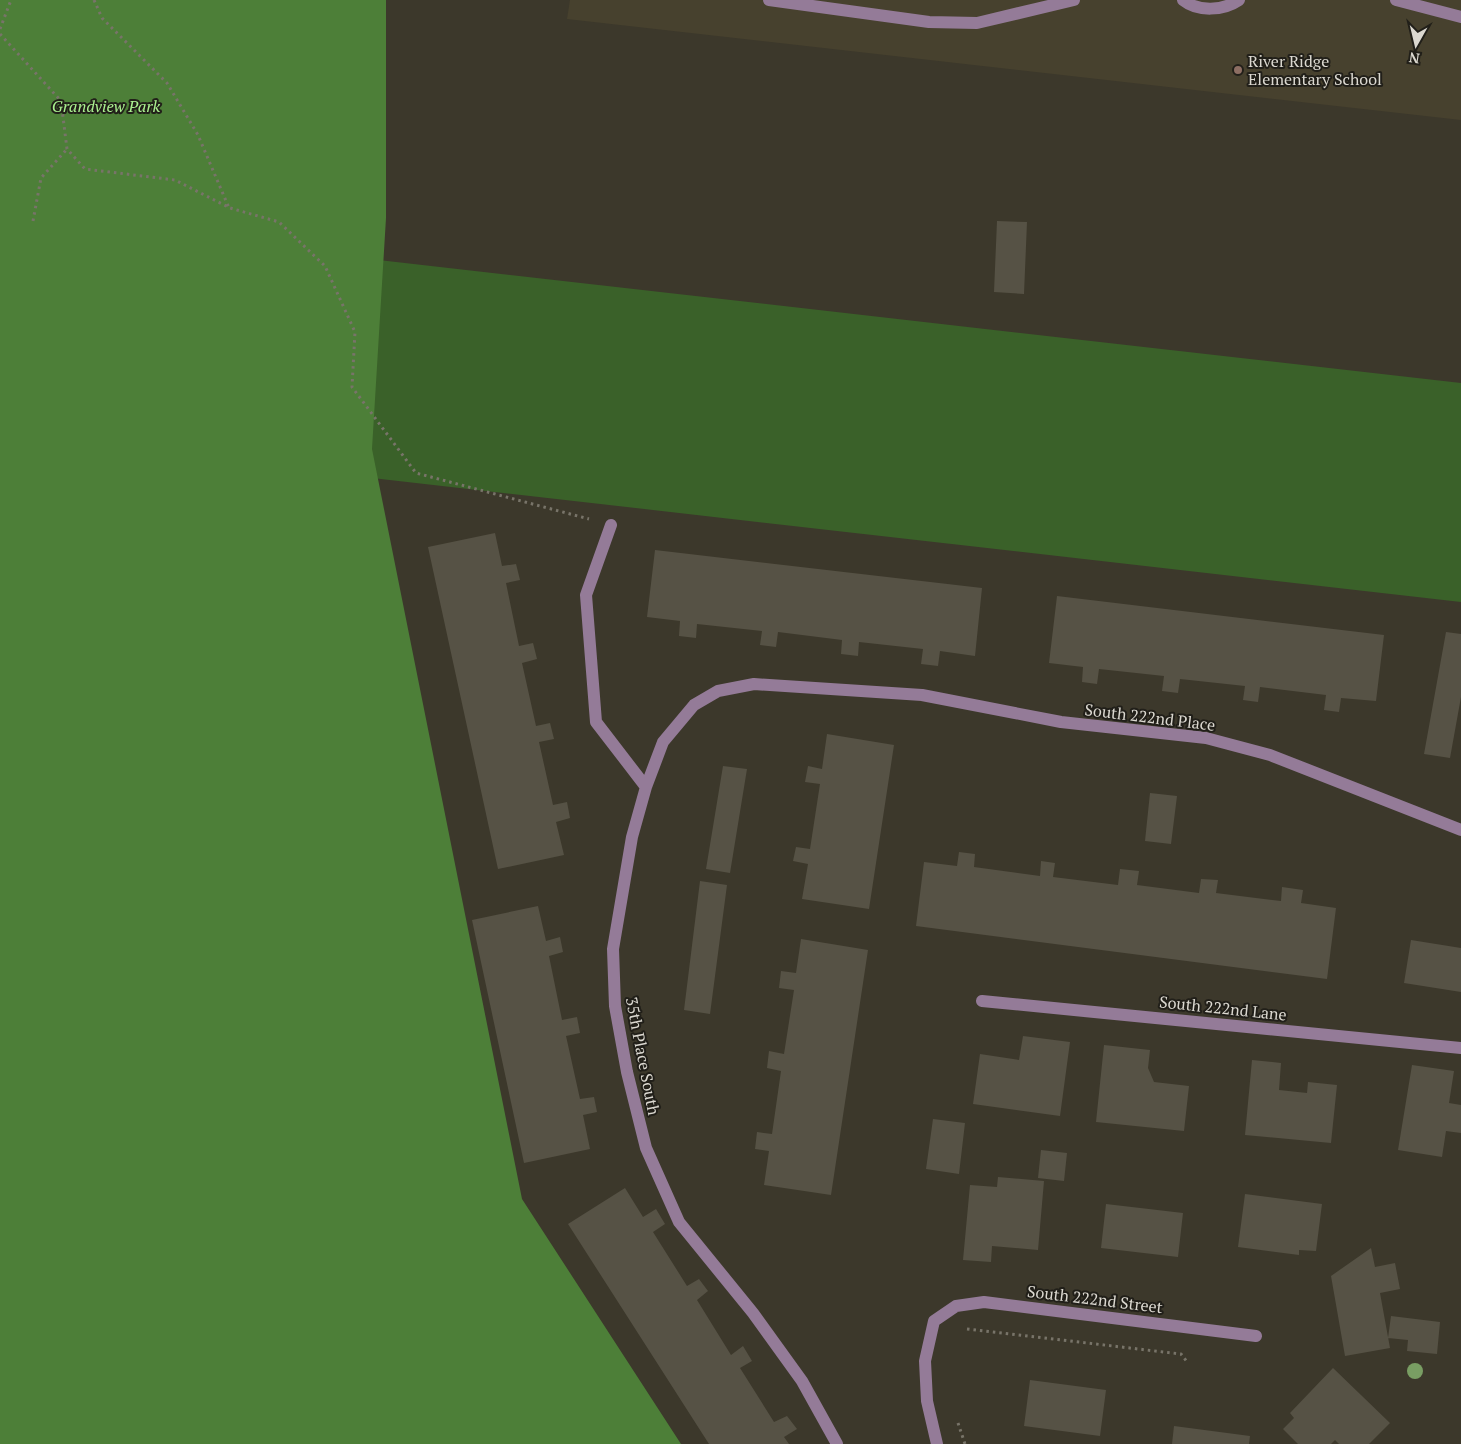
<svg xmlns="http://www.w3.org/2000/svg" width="1461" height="1444" viewBox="0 0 1461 1444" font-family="'PT Serif',serif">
	<rect width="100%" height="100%" fill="#3c382b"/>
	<path fill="#47412e" d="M570 0H1461V120L567 19Z"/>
	<path fill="#3a6129" d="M0 0 194 239 1461 383V602L337 474 0 1444Z"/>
	<path fill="#4d7f38" d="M0 0H386V218L372 449 522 1199 681 1444H0Z"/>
	<path fill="#565245" d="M997 221 1027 222 1024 294 994 292Z
		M495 533 502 566 516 564 520 580 506 583 519 646 533 643 537 659 522 663 536 726 550 723 554 739 539 742 553 805 567 802 570 818 556 822 564 855 498 869 428 547Z
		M655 550 982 588 975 656 940 651 938 666 921 664 923 649 859 642 858 656 841 654 842 640 778 632 776 647 760 645 762 631 697 624 696 638 679 636 680 621 647 617Z
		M1057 596 1384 635 1376 701 1341 698 1339 712 1324 710 1326 695 1260 687 1258 702 1243 700 1245 686 1180 679 1178 693 1162 691 1164 676 1099 669 1097 684 1082 682 1083 667 1049 663Z
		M1446 632 1461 634V697L1450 758 1424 754Z
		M827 734 894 745 869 909 802 899 808 864 793 861 796 847 810 849 820 784 805 782 808 766 822 769Z
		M723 766 747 769 730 873 706 869Z
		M1150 793 1177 796 1171 844 1145 841Z
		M959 852 975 854 974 867 1040 876 1041 861 1055 863 1053 877 1118 885 1120 869 1139 871 1137 885 1199 893 1201 879 1218 880 1216 893 1281 901 1282 887 1303 890 1301 903 1336 908 1327 979 916 926 924 862 957 866Z
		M700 881 727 885 710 1014 684 1010Z
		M538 906 546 941 560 937 563 952 549 956 562 1020 577 1017 580 1033 566 1036 580 1099 594 1097 597 1112 583 1115 590 1149 524 1163 472 920Z
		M801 939 868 950 831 1195 764 1185 769 1151 755 1149 757 1132 772 1134 781 1071 767 1068 769 1051 784 1054 794 990 779 988 781 971 796 973Z
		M1411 940 1461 948V992L1404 983Z
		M1023 1036 1070 1042 1060 1116 973 1104 980 1054 1019 1060Z
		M1104 1045 1150 1050 1148 1068 1154 1082 1189 1086 1184 1131 1096 1122Z
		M1252 1060 1281 1063 1279 1090 1307 1093 1308 1082 1337 1085 1331 1143 1245 1135Z
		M1412 1065 1454 1071 1449 1103 1461 1105V1133L1446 1131 1442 1157 1398 1150Z
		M933 1119 965 1123 959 1174 926 1169Z
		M1041 1150 1067 1153 1064 1181 1038 1178Z
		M998 1177 1044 1181 1038 1250 992 1246 991 1262 963 1260 970 1185 997 1187Z
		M625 1188 643 1217 656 1209 665 1224 653 1232 687 1286 699 1279 708 1291 697 1300 731 1355 743 1346 752 1361 740 1368 774 1422 787 1416 797 1429 784 1437 789 1444H709L568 1224Z
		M1245 1194 1322 1204 1316 1251 1299 1250V1255L1238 1247Z
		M1106 1204 1183 1213 1178 1257 1101 1248Z
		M1371 1248 1375 1267 1395 1263 1400 1289 1380 1293 1390 1348 1345 1356 1331 1276Z
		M1391 1316 1440 1322 1437 1354 1407 1351 1408 1340 1388 1338Z
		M1333 1368 1390 1423 1369 1444H1339L1335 1440 1331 1444H1298L1283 1429 1294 1418 1290 1413Z
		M1030 1380 1106 1390 1100 1436 1024 1426Z
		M1174 1426 1250 1436 1249 1444H1172Z"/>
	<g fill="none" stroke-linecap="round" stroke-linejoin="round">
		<path stroke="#787469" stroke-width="3" stroke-dasharray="2.5 4" stroke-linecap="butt" d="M94 0 102 18 167 83 198 135 229 208
			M0 29 11 0
			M0 34 61 101 67 149 85 169 175 180 230 208 279 222 325 266 355 332 352 387 416 473 589 519
			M33 221 41 178 67 149
			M967 1329 1181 1354 1188 1363
			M958 1423 965 1444"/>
		<path stroke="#947b98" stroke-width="12" d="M769 0 929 22 977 23 1074 0
			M1183 0C1198 12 1223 11 1239 0
			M1396 0 1461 17
			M611 525 586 595 596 722 646 787
			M982 1001 1461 1048
			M837 1444 802 1381 753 1313 679 1222 646 1148 627 1072 615 1006 613 949 632 837 646 787 663 742 694 705 718 691 754 684 922 695 1061 722 1206 738 1270 755 1461 830
			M937 1444 927 1401 925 1361 934 1321 956 1306 984 1302 1256 1336"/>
	</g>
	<circle fill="#799e63" cx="1415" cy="1371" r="8"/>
	<circle fill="#8d6e63" stroke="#211f19" stroke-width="2" cx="1238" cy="70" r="5"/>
	<g text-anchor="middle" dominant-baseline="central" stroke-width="4" stroke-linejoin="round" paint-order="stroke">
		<g font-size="16" fill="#dbd8d0" stroke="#211f19" text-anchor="start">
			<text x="1248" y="61">River Ridge<tspan x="1248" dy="18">Elementary School</tspan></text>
		</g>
		<g font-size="16" font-style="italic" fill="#abf190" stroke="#211f19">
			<text x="106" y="106">Grandview Park</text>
		</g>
		<g font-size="16" fill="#dbd8d0" stroke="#211f19">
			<text transform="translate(1150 717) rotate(7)">South 222nd Place</text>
			<text transform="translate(1223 1008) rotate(6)">South 222nd Lane</text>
			<text transform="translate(643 1056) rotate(79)">35th Place South</text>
			<text transform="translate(1095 1299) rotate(7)">South 222nd Street</text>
		</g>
	</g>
	<g transform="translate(1416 45) rotate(188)" stroke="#211f19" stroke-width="4" paint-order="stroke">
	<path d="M0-4L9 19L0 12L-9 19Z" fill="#dbd8d0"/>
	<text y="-8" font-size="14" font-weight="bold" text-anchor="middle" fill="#dbd8d0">N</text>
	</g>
</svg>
